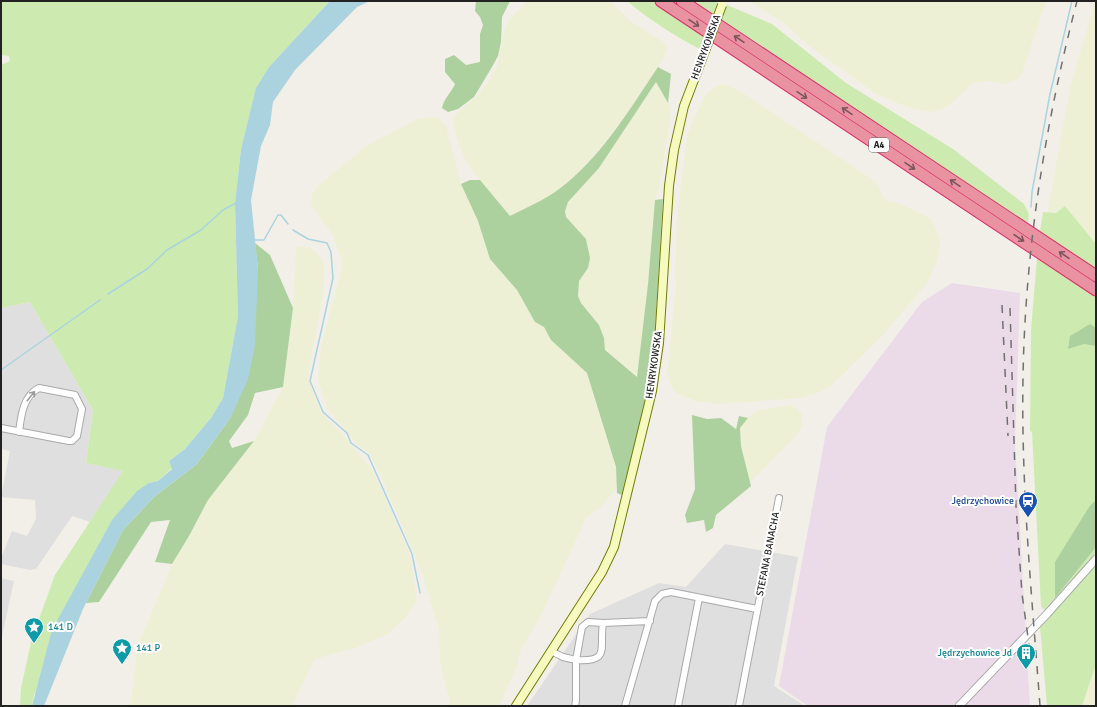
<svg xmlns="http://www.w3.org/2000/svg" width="1097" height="707" viewBox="0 0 1097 707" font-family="Signika,sans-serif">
	<rect width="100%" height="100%" fill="#f2efe9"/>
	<path fill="#e0dfdf" d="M30 302 93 410 86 463 124 471 90 522 72 516 36 569 30 570 1 564V558L12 531 27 536 36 519 35 500 1 497 10 451 1 449V308Z
		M725 544 798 557 774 686 805 706H527L590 614 659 583 686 587Z
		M1 578 14 581 1 641Z"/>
	<path fill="#ebdbe8" d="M952 283 1020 293 1015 443 1030 706H808L779 686 827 427 922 302Z"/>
	<path fill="#eef0d5" d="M527 1H610L629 20 666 44 667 48 664 58 617 127 585 166 568 182 548 197 510 216 467 164 458 142 453 122 454 116 478 95 491 77 497 66 504 32 508 21Z
		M749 1H1046L1022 74 1018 79 1005 84 987 81 973 83 951 104 940 110 931 112 907 107 876 94 809 46 785 24Z
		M1095 1H1096V244L1065 207 1053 213 1049 212 1048 209 1070 87Z
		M656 82 668 103 671 114 659 188 655 200 648 284 637 377 605 350 604 338 599 325 581 303 578 296 579 281 588 268 589 250 586 239 566 217 565 211 568 202 599 168Z
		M723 84 737 89 869 177 877 183 884 198 888 201 901 204 930 218 935 226 940 239V249L937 262 928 282 883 335 831 386 817 393 801 398 717 404 696 401 676 393 671 386 667 375 676 287 675 271 677 218 686 142 692 122 707 93 716 86Z
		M432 117 438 118 446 125 461 184 478 221 490 259 517 290 535 322 544 327 551 340 587 373 616 467 617 488 601 507 586 518 541 616 521 649 517 666 499 706H451L440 662 439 630 422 573 380 474 370 454 356 443 327 408 318 380 321 347 342 267 341 257 332 234 311 205 312 194 320 184 369 144 418 119Z
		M296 246 311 248 324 261V288L308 376 311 387 322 414 343 435 374 472 410 555 417 601 406 617 388 634 355 648 315 659 292 706H130L138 645 172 564 189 536 208 500 254 441 283 387 293 308Z
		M790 405 797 409 802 414V428L793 439 750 483 741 446 740 428 748 418 756 411Z
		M1096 664V706H1082Z"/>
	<path fill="#cdebb0" d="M1 1H330L269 67 256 89 241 149 235 204 238 316 223 398 211 418 185 449 169 461 172 468 158 481 149 483 34 695 32 706H20L21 688 32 638 55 575 123 471 86 463 93 410 30 302 1 308V65L10 61 9 56 1 55Z
		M627 1H652L705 36 700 49C674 36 650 20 627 1Z
		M670 1H676L1096 281V285Z
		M693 1H718L713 14Z
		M727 5 772 24 846 83 953 149 1024 204 1029 214 1028 223 721 20Z
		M1065 206 1096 244V269L1040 231 1043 212 1056 213Z
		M1037 258 1096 297V553L1044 610 1041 606 1032 432 1030 431 1031 330Z
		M1096 565V664L1082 706H1047L1040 627Z"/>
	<path fill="#add19e" d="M476 1H510L502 17 501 42 498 56 492 67 474 97 458 109 448 112 442 108C444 98 451 93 455 84L445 72V59L454 55 466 65 480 62V34L483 25 480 17 475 11Z
		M658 67 671 74 668 103 656 82 599 168 568 202 565 211 566 217 586 239 590 258 588 268 579 281 578 296 581 303 599 325 604 338 605 350 637 377 648 284 655 200 663 199 653 363 649 391 624 496 617 493 616 467 587 373 551 340 544 327 535 322 517 290 490 259 478 221 461 184 470 180H480L510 216C530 206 551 197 568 182 605 151 631 107 658 67Z
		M255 243 270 255 293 308 283 387 255 393 248 415 229 441 232 448 254 441 208 500 189 536 172 564 155 562 170 520 151 522 99 602 86 603 123 530 154 497 197 464 231 417 258 269Z
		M1090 324 1096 328V346L1084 344 1068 349 1070 336Z
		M692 415 707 419 721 418 736 429 739 416 748 418 740 428 741 446 751 486 716 515 713 528 706 532 704 520 687 523 685 515 695 489Z
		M1096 500V547L1055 598V562L1089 507Z"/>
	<path fill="#aad3df" d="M330 1H370L357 7 295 70 273 102 270 125 261 146 251 200 258 269 255 345 248 379 231 417 197 464 154 497 123 530 83 609 44 706H32L52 630 112 520 137 491 149 483 158 481 172 469 169 461 185 449 211 418 223 398 238 316 235 204 241 149 256 88 269 67Z"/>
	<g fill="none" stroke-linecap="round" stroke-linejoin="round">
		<path stroke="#aad3df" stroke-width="1.5" d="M1031 207 1032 192 1050 94 1072 1
			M293 230 308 239 327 243 331 252 333 278 310 381 323 412 347 433 351 443 368 455 412 554 420 593
			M255 240H264L278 215H281L288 224
			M108 294 147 269 167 250 201 230 223 210 236 203
			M1 370 100 300"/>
		<defs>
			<path id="minor" d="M1 428 69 441H72L77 436 82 409 75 395 39 388C23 396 21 416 19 432
				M551 651 563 657 576 660 582 627 588 622 603 623 650 621
				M575 706 576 701V660C611 662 599 649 603 623
				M625 706 655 601 662 594 671 592 757 609
				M678 706 699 598
				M739 706 779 498"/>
			<path id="tertiary" d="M959 706 1047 614 1096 559"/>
			<path id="secondary" d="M516 706 602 572 614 547 652 391 659 343 669 186 674 150 684 106 705 51"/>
			<path id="motorway" d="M661 1 1096 290
				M682 1 1096 276"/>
		</defs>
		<use href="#minor" stroke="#a9a9a9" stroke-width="8"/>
		<use href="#tertiary" stroke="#a9a9a9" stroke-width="9"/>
		<use href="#secondary" stroke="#707d05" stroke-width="10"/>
		<use href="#motorway" stroke="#dc2a67" stroke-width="13"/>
		<use href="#minor" stroke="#fff" stroke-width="6"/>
		<use href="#tertiary" stroke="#fff" stroke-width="7"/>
		<use href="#secondary" stroke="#f7fabf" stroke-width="8"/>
		<use href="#motorway" stroke="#e892a2" stroke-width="11"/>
		<path stroke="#707070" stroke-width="1.5" stroke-dasharray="8 8" stroke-linecap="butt" d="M1002 305 1008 436
			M1010 308 1016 506 1022 594 1031 659
			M1040 706C1032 597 1021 488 1023 378 1025 251 1045 124 1077 1"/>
		<defs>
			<path id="secondary-bridge" d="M705 51 722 5"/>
		</defs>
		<use href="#secondary-bridge" stroke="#707d05" stroke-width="10" stroke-linecap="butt"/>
		<use href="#secondary-bridge" stroke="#f7fabf" stroke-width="8"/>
	</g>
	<defs><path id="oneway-shaft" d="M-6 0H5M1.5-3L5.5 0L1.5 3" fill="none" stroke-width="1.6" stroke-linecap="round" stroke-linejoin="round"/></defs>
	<g stroke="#7b545c">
		<use href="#oneway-shaft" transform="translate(694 23) rotate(34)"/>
		<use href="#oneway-shaft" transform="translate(739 39) rotate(-146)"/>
		<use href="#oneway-shaft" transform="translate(802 95) rotate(34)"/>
		<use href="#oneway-shaft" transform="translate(847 111) rotate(-146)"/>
		<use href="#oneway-shaft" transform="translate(910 166) rotate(34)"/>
		<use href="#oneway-shaft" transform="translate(955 183) rotate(-146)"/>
		<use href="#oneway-shaft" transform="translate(1019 238) rotate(34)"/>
		<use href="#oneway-shaft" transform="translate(1064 255) rotate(-146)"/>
	</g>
	<use stroke="#9c9c9c" href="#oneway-shaft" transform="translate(31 396) rotate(-51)"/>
	<defs>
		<symbol id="station-pin" viewBox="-11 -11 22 30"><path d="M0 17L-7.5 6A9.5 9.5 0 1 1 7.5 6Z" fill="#1a4fb4" stroke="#fff"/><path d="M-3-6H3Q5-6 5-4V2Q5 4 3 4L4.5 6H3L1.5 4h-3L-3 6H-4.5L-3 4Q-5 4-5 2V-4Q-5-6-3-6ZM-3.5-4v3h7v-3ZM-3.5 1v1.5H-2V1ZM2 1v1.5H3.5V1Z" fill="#fff"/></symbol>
		<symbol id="sight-pin" viewBox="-11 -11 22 30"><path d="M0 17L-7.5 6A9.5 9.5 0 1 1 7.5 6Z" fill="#0f9aa8" stroke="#fff"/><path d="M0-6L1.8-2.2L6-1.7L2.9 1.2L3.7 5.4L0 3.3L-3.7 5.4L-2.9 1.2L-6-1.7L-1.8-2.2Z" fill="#fff"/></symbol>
		<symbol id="building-pin" viewBox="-11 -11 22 30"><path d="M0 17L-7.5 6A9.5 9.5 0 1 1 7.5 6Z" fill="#0f9aa8" stroke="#fff"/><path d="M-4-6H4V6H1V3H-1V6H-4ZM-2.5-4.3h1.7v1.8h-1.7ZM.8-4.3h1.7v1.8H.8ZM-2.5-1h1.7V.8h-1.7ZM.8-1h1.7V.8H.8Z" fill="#fff"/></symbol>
	</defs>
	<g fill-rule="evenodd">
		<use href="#station-pin" x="1017" y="490" width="22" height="30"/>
		<use href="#sight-pin" x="23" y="616" width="22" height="30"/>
		<use href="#sight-pin" x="111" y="637" width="22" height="30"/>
		<use href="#building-pin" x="1015" y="642" width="22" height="30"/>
	</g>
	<g text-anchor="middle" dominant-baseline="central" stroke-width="4" stroke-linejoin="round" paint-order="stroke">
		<rect fill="#fff" stroke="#646464" stroke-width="1" x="869" y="138" width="20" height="14" rx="3"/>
		<g font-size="9" font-weight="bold" fill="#222">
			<text x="879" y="145">A4</text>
		</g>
		<g font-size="10" fill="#222" stroke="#fff">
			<text transform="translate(706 47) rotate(-70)">HENRYKOWSKA</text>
			<text transform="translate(654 365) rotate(-82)">HENRYKOWSKA</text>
			<text transform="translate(768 554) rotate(-79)">STEFANA BANACHA</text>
		</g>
		<g font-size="10" fill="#164399" stroke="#fff" text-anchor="end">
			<text x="1014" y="501">Jędrzychowice</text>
		</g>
		<g font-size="10" fill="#0d838f" stroke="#fff" text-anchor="start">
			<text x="48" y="627">141 D</text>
			<text x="136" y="648">141 P</text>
			<text x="1012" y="653" text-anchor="end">Jędrzychowice Jd</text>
		</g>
	</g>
	<rect width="1097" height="707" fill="none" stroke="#222222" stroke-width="4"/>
</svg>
